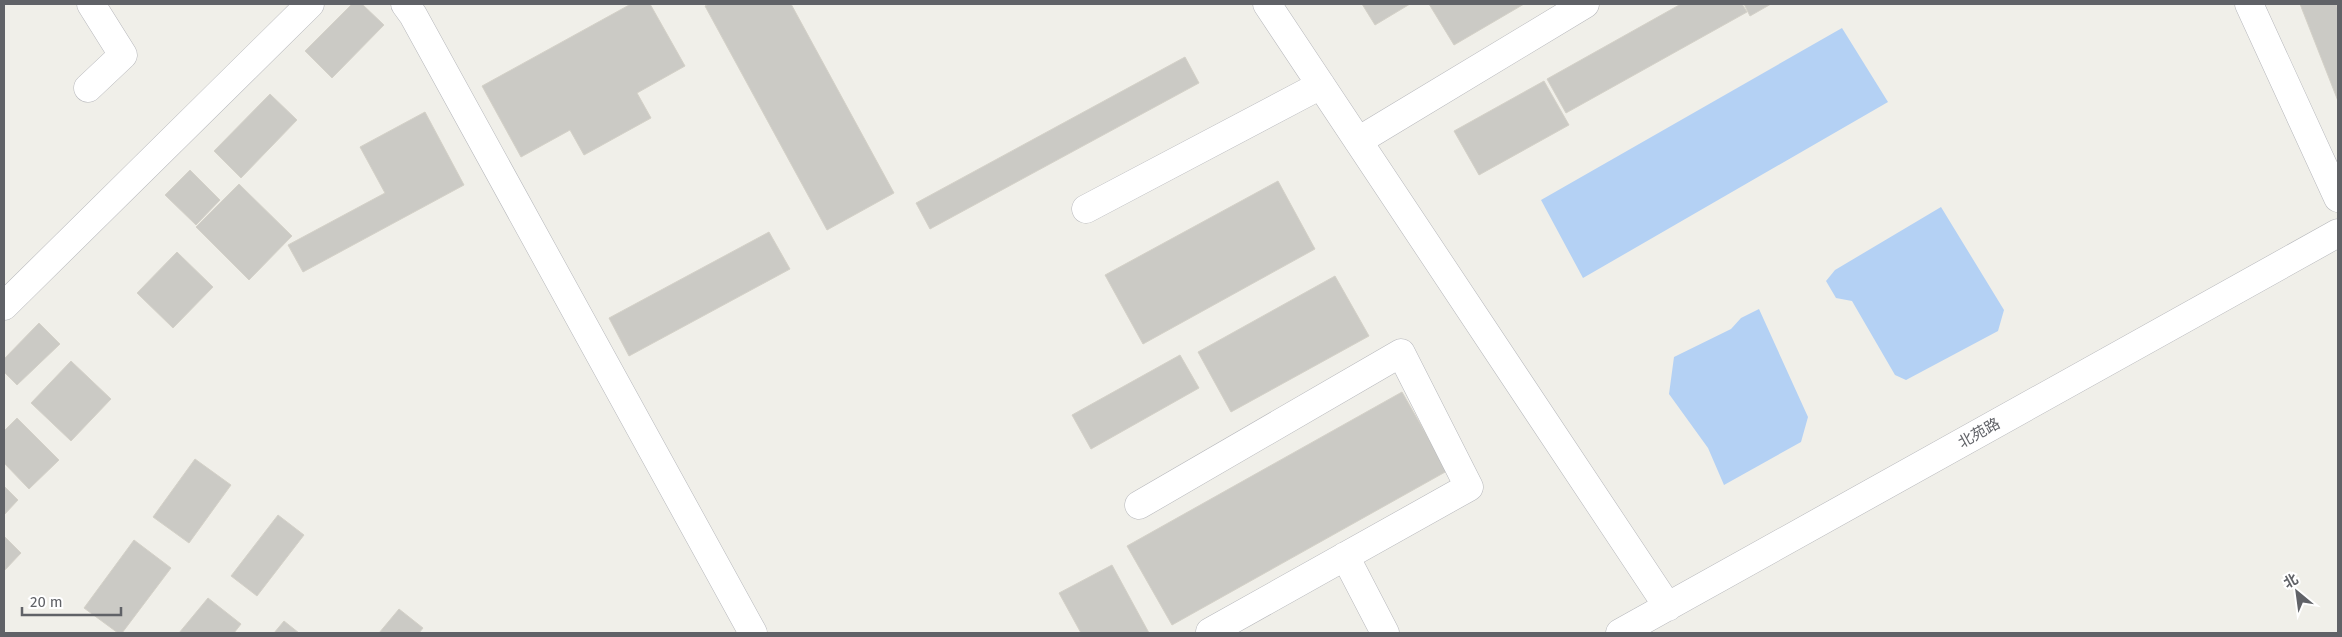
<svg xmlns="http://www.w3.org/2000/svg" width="2342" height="637" viewBox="0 0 2342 637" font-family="'Fira Sans','Noto Sans SC',sans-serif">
	<rect width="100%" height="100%" fill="#f0efe9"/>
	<path fill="#b4d1f4" d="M1842 28 1888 102 1583 278 1541 200Z
		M1941 207 2004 310 1998 331 1906 380 1895 375 1852 301 1836 298 1826 281 1835 270Z
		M1759 309 1808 417 1801 442 1724 485 1708 448 1669 394 1674 357 1731 329 1741 318Z"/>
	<path fill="#cbcac5" stroke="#d4d1c8" d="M352 4H362L384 25 332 78 305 51Z
		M631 4H650L685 66 637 93 651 118 584 155 570 130 521 157 482 86Z
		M709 4H791L894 193 827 230 705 6Z
		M1362 4H1410L1375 25Z
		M1429 4H1524L1454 45Z
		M1681 4H1742L1747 12 1566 113 1547 79Z
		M1744 4H1771L1750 16Z
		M2300 4H2336L2338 10V101Z
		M1185 57 1199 83 930 229 916 203Z
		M1544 81 1569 125 1479 175 1454 131Z
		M270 94 297 120 241 178 214 151Z
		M425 112 464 185 303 272 288 245 385 193 360 147Z
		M190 170 220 200 196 225 165 195Z
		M1278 181 1315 249 1143 344 1105 275Z
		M239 184 292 236 249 280 196 227Z
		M769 232 790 269 629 356 609 318Z
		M177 252 213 287 173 328 137 293Z
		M1335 276 1369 336 1231 412 1198 352Z
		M39 323 60 344 17 385 4 372V359Z
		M1180 355 1199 388 1091 449 1072 415Z
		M71 361 111 399 71 441 31 403Z
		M1402 392 1447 471 1172 625 1127 546Z
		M17 418 59 460 29 489 4 463V431Z
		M195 459 231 485 189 543 153 517Z
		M4 486 18 500 4 515Z
		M278 515 304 535 257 596 231 576Z
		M5 537 21 553 4 571V539Z
		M134 540 171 568 122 633H118L84 608Z
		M1112 565 1149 633H1081L1059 593Z
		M208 598 241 624 234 633H179Z
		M399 609 423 628 419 633H379Z
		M284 621 299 633H274Z"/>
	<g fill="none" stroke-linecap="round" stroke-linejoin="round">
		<defs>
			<path id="minor" d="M405 4 413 15 753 633
				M1267 4 1668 607
				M2249 4 2338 198
				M88 88 123 55 91 4
				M1358 141 1585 4
				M1086 209 1321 85
				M4 306 310 4
				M1139 505 1401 353 1469 487 1210 632
				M1345 556 1385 633
				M1620 633 2338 233"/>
		</defs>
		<use href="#minor" stroke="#b6b7bb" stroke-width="29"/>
		<use href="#minor" stroke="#fff" stroke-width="28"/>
	</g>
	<g text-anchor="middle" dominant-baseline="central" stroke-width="5" stroke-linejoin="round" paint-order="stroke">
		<g font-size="15" fill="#606267" stroke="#fff">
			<text transform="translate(1979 433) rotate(-29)">北苑路</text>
		</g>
	</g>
	<rect width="2342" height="637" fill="none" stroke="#606267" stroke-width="10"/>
	<g transform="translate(2297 592) rotate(331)" stroke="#ffffff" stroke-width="4" paint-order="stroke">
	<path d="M0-4L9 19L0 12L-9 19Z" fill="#606267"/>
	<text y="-8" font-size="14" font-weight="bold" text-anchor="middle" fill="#606267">北</text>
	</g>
	<path d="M22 607v8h99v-8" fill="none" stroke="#606267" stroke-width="2.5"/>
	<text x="30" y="607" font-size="15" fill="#606267" stroke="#ffffff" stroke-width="4" paint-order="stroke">20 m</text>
</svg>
